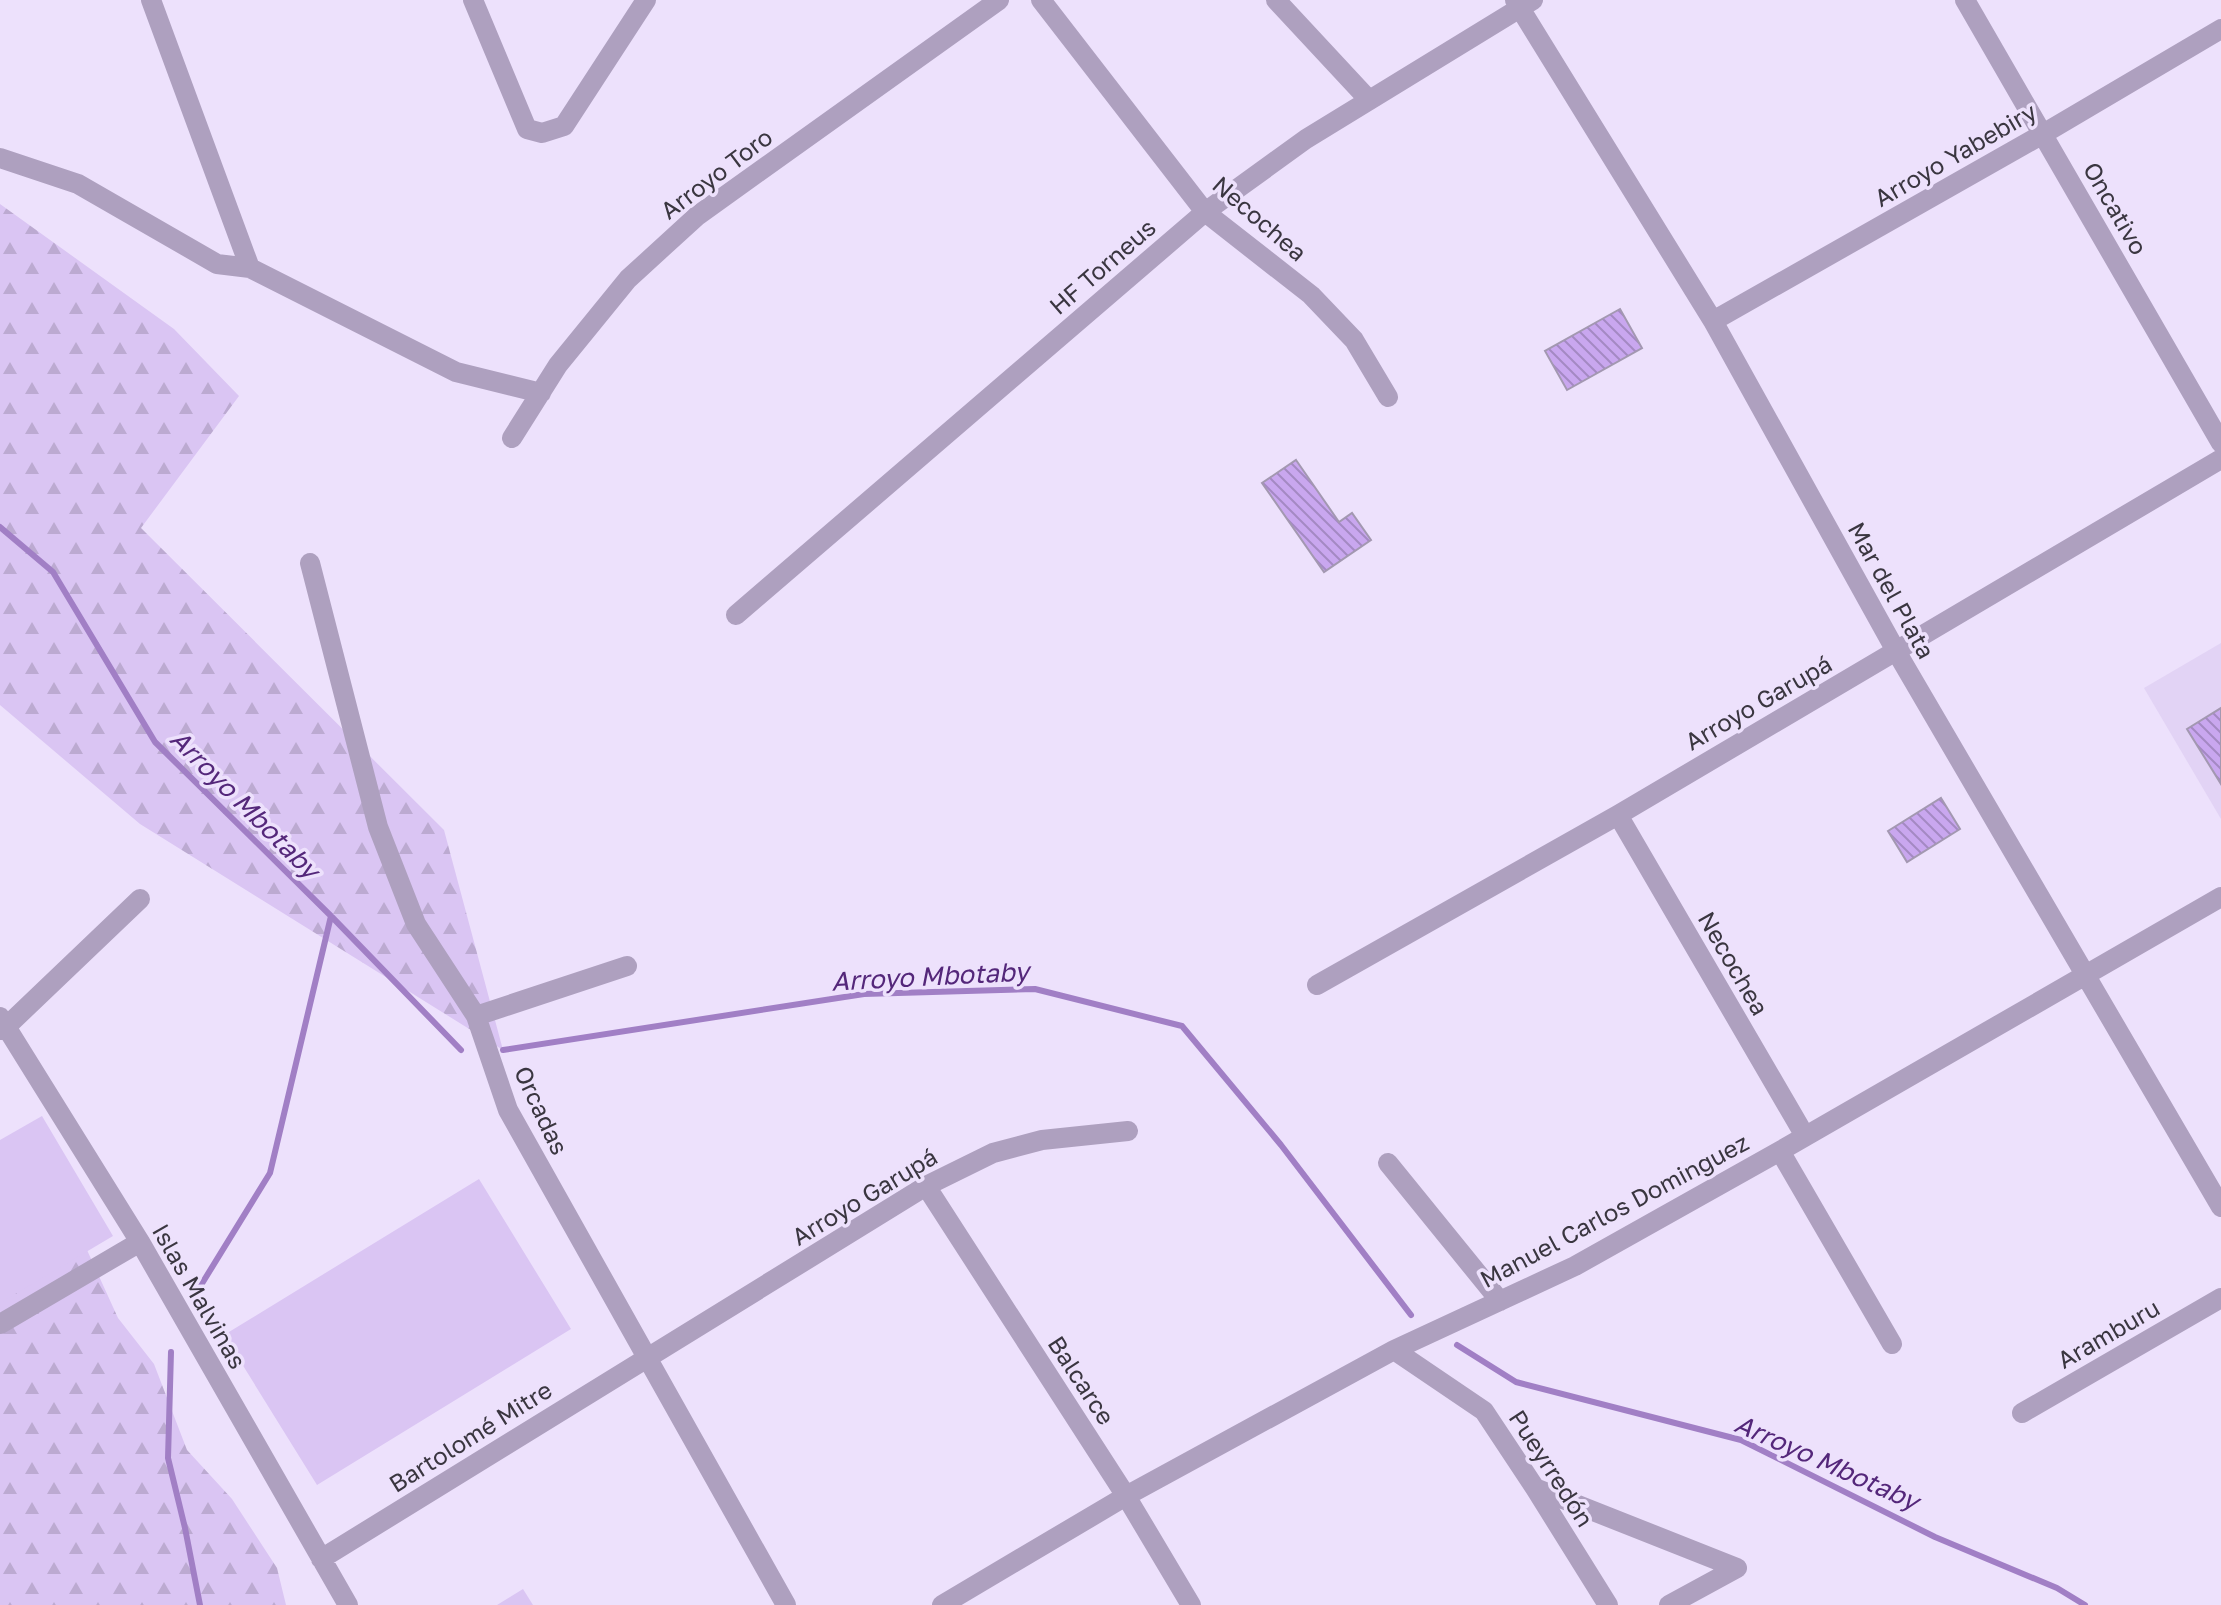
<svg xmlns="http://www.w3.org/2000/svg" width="2221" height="1605" viewBox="0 0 2221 1605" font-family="'Golos Text',sans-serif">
	<defs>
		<pattern id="forest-firs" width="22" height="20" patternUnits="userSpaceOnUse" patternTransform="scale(2)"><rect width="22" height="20" fill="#dac5f3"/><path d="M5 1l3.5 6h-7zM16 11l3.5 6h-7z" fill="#bcaad1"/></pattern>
		<pattern id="building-back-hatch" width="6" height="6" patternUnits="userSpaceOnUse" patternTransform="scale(2)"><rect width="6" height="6" fill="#c9a7ef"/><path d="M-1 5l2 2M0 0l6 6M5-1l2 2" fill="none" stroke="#a489c3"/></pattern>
	</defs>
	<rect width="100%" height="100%" fill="#ede1fc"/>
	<path fill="#e2d3f5" d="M2221 643V819L2144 688Z"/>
	<path fill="url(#forest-firs)" d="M0 204 174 329 239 396 141 528 444 830 503 1050 140 824 0 705Z
		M0 1165 82 1239 118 1318 154 1364 187 1450 232 1499 277 1568 286 1605H0Z"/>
	<path fill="#dac5f3" d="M42 1116 113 1236 0 1303V1140Z
		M479 1179 571 1329 317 1485 224 1335Z
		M523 1589 533 1605H497Z"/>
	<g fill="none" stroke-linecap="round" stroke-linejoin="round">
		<path stroke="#a17fc5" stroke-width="6" d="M0 527 53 572 155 742 331 916 461 1050
			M503 1050 864 994 1035 989 1182 1026 1281 1145 1411 1315
			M198 1290 270 1173 331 916
			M1457 1345 1516 1382 1741 1440 1935 1537 2057 1588 2085 1605
			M171 1352 168 1458 185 1528 200 1605"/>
	</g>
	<path fill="url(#building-back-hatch)" stroke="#a398b1" stroke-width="2" d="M1620 309 1642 348 1567 390 1545 351Z
		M1296 460 1339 522 1352 513 1371 540 1324 572 1262 483Z
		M2221 708V784L2187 729Z
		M1941 798 1960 829 1907 862 1888 831Z"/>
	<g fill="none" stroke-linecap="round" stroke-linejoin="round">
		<path stroke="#aea0bf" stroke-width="20" d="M151 0 250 268
			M473 0 527 129 542 133 564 126 646 0
			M1041 0 1205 212 1311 295 1354 340 1388 397
			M1276 0 1369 100
			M1515 0 1713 321 1896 651 2221 1207
			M1965 0 2221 443
			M0 158 78 184 217 264 250 268 456 372 541 393
			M1713 321 2043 134 2221 29
			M512 438 558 365 628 279 697 216 999 0
			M310 563 378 827 416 924 476 1016 508 1110 786 1605
			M736 615 1205 212 1306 139 1533 0
			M1618 815 1805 1136
			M1317 985 1618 815 2221 459
			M476 1016 627 966
			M0 1017 140 1242 348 1605
			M0 1030 7 1026 140 899
			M1780 1151 1892 1344
			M1388 1163 1500 1301
			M926 1186 1126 1496 1191 1605
			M0 1324 140 1242
			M1394 1350 1484 1411 1535 1488 1608 1605
			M2022 1413 2221 1298
			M1535 1488 1737 1568
			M321 1559 926 1186 993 1153 1042 1140 1128 1131
			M942 1605 1126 1496 1394 1350 1575 1266 1780 1151 2221 897
			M1669 1605 1737 1568"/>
	</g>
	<g text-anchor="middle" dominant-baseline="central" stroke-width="7" stroke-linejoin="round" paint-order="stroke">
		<g font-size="24" fill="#3a3640" stroke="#ede1fc">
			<text transform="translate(1955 154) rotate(-30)">Arroyo Yabebiry</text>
			<text transform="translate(716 173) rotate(-37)">Arroyo Toro</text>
			<text transform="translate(2116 208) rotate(60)">Oncativo</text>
			<text transform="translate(1260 218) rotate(41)">Necochea</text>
			<text transform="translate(1102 266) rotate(-41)">HF Torneus</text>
			<text transform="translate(1892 590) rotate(61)">Mar del Plata</text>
			<text transform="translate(1758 702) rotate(-30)">Arroyo Garupá</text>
			<text transform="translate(1734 963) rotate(60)">Necochea</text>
			<text transform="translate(542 1110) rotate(65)">Orcadas</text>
			<text transform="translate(864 1196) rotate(-31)">Arroyo Garupá</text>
			<text transform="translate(1614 1210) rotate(-28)">Manuel Carlos Dominguez</text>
			<text transform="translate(200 1296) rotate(60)">Islas Malvinas</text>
			<text transform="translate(2108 1333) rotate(-30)">Aramburu</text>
			<text transform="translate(1082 1380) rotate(57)">Balcarce</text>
			<text transform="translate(470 1436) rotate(-32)">Bartolomé Mitre</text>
			<text transform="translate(1552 1468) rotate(57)">Pueyrredón</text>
		</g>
		<g font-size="26" font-style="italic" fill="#54277a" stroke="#ede1fc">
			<text transform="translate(245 804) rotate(45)">Arroyo Mbotaby</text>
			<text transform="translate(930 976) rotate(-3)">Arroyo Mbotaby</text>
			<text transform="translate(1827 1462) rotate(24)">Arroyo Mbotaby</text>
		</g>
	</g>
</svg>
